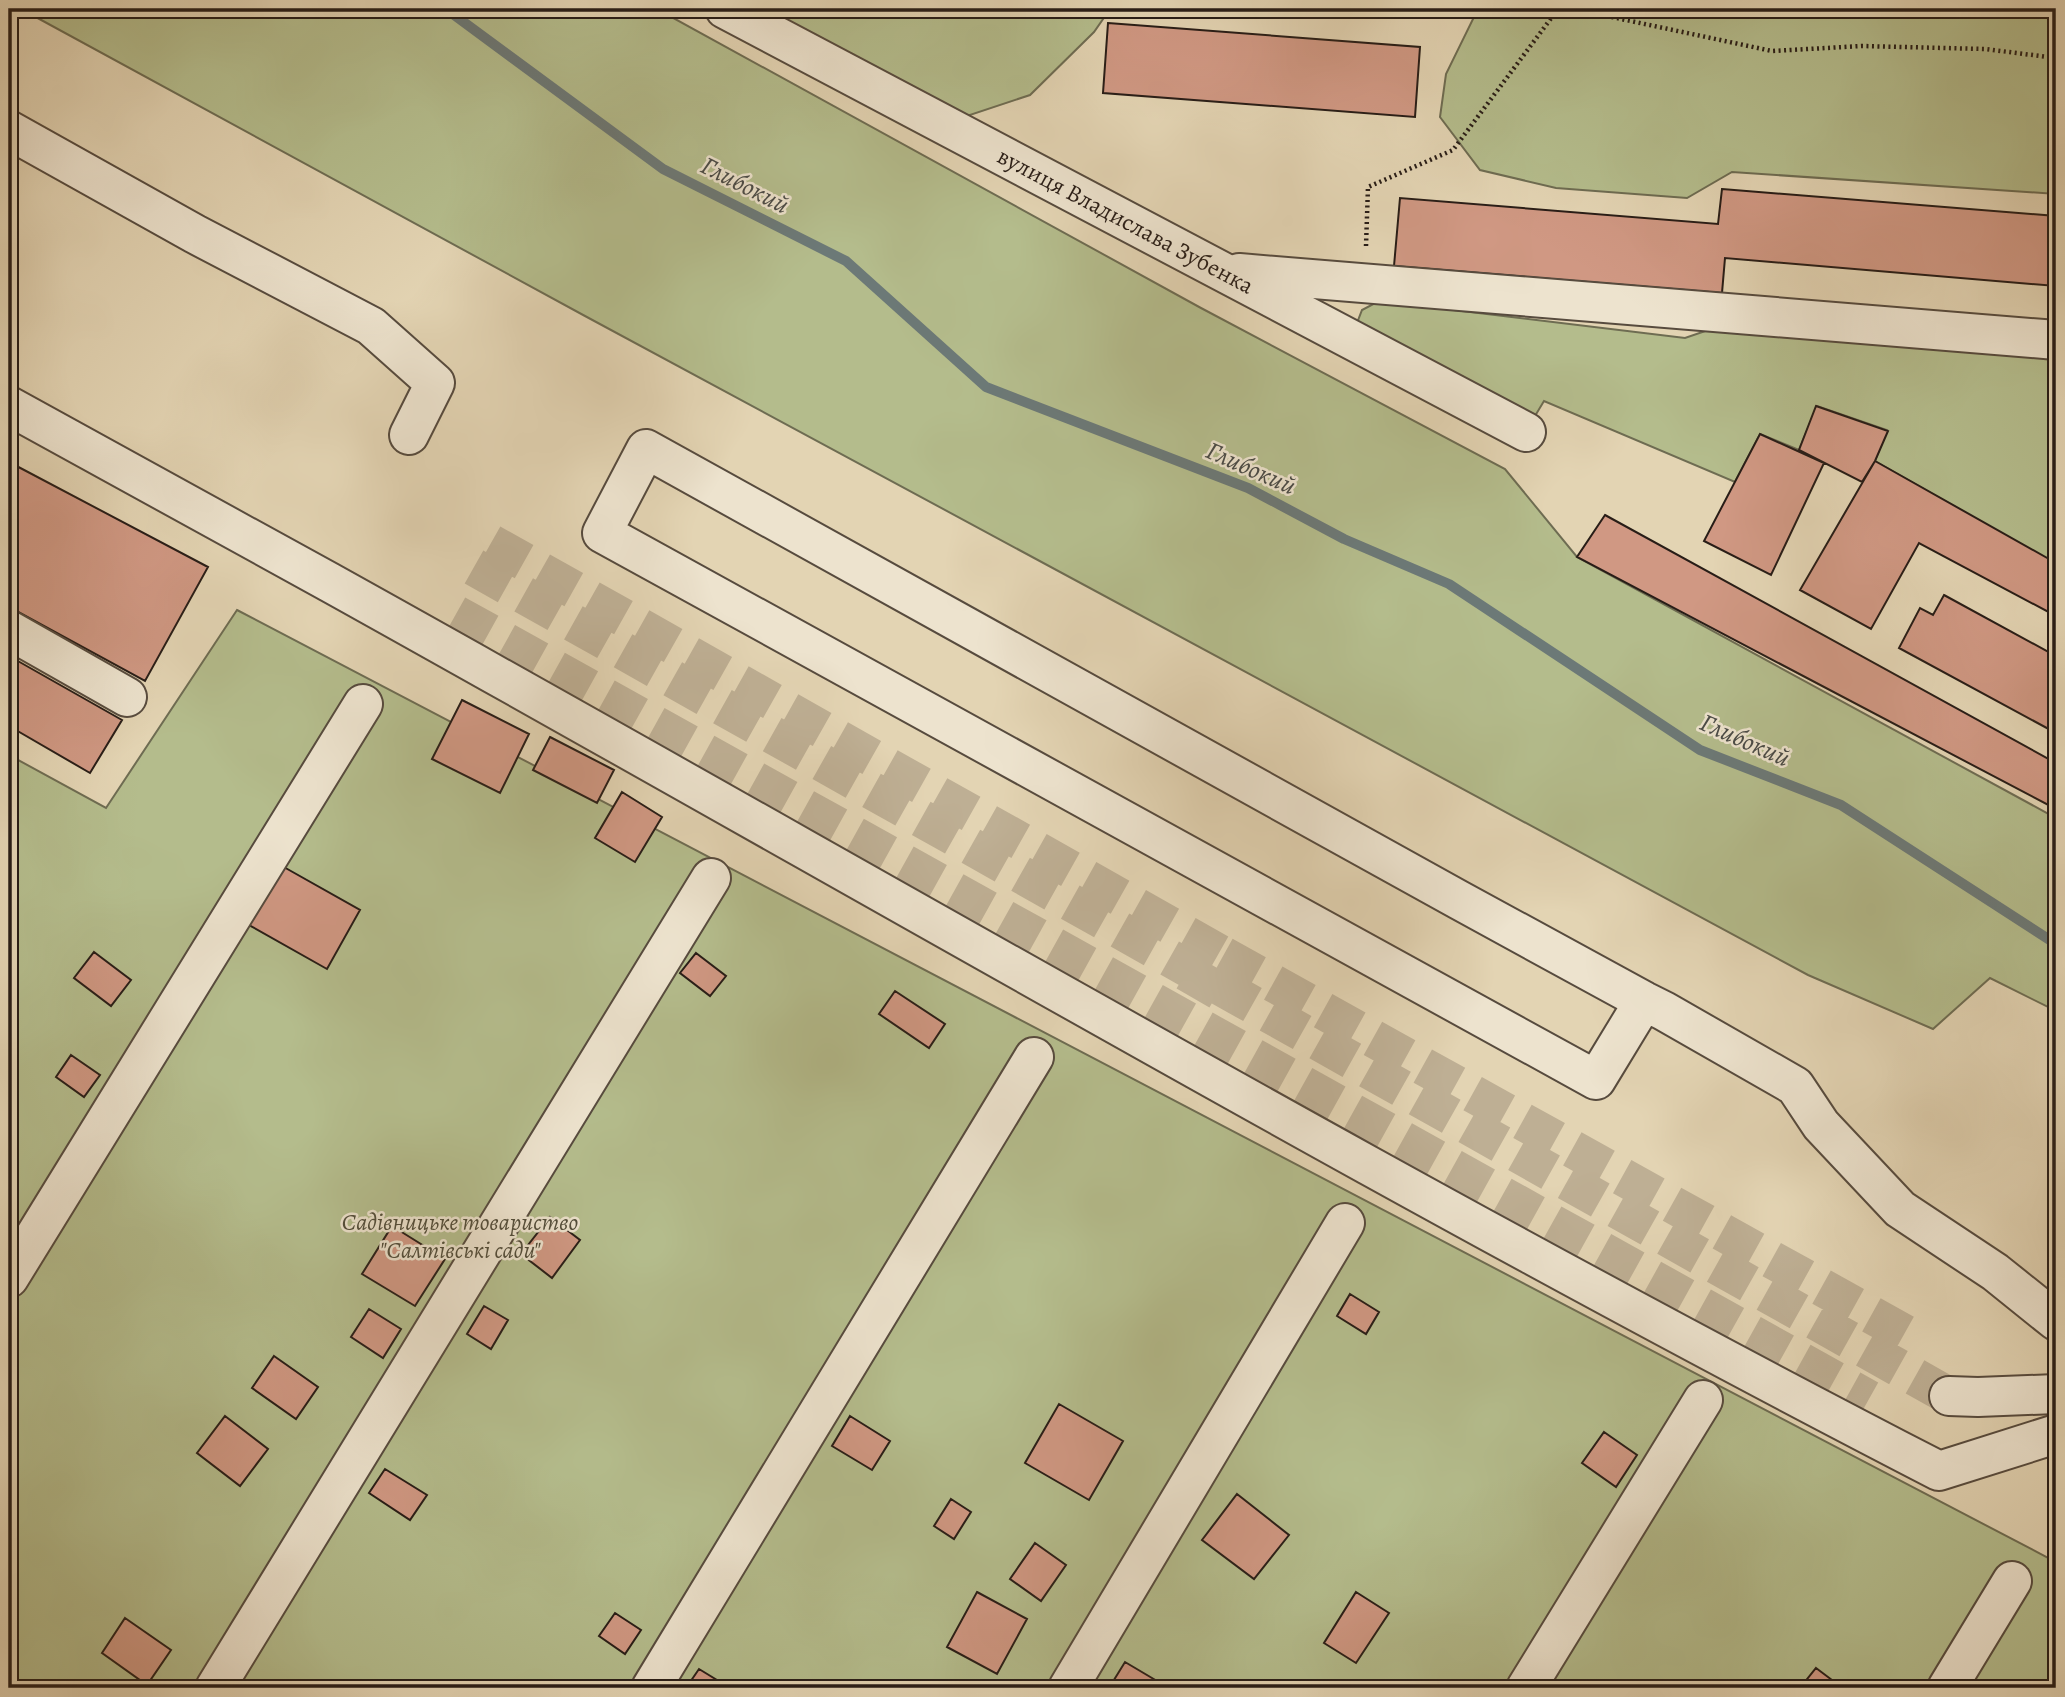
<svg xmlns="http://www.w3.org/2000/svg" width="2065" height="1697" viewBox="0 0 2065 1697" font-family="Alegreya,serif">
	<rect width="100%" height="100%" fill="#e3d4b3"/>
	<filter id="stains"><feTurbulence type="fractalNoise" baseFrequency=".00286" numOctaves="4"/><feColorMatrix values="0 0 0 0 .2 0 0 0 0 .09 0 0 0 0 .02 0 0 0 .5 -.17"/></filter>
	<radialGradient id="worn" r=".72"><stop offset=".6" stop-color="#630" stop-opacity="0"/><stop offset="1" stop-color="#630" stop-opacity=".3"/></radialGradient>
	<path fill="#b4bc8c" stroke="#6e6c52" stroke-width="2" d="M21 9H657L1201 308 1505 469 1577 557 2056 818V1011L1990 978 1933 1029 1808 975 585 316Z
		M753 9H1110L1094 32 1030 95 964 117Z
		M1476 9H2056V194L1732 172 1687 198 1556 188 1480 170 1440 117 1446 74 1475 15Z
		M1379 301 1685 338 1717 327 2056 353V565L1875 461 1887 430 1817 406 1799 450 1760 434 1735 482 1544 401 1535 416 1357 323 1362 310Z
		M237 610 2056 1562V1688H9V755L106 808Z"/>
	<g fill="none" stroke-linecap="round" stroke-linejoin="round">
		<path stroke="#6c7977" stroke-width="10" d="M446 9 663 169 846 261 986 387 1248 488 1344 539 1449 584 1700 750 1841 805 2056 944"/>
	</g>
	<path fill="#d09883" stroke="#281d17" stroke-width="2" d="M1108 23 1420 47 1415 117 1103 93Z
		M1722 189 2056 216V286L1725 258 1722 293 1394 266 1400 198 1718 224Z
		M1816 406 1888 431 1875 461 1862 482 1799 450Z
		M1760 434 1824 463 1771 575 1704 541Z
		M1875 461 2056 563V616L1919 543 1871 629 1800 590Z
		M9 462 208 567 145 681 9 607Z
		M1605 515 2056 763V809L1577 557Z
		M1944 595 2056 656V733L1899 648 1920 608 1933 615Z
		M9 656 122 720 90 773 9 726Z
		M462 700 529 734 500 793 432 759Z
		M550 737 614 770 597 803 533 770Z
		M622 792 662 817 635 862 595 838Z
		M282 866 360 910 327 969 249 925Z
		M94 952 131 980 111 1006 74 978Z
		M696 953 726 976 710 996 680 973Z
		M895 991 945 1024 929 1048 879 1014Z
		M71 1055 100 1075 84 1097 56 1077Z
		M550 1217 580 1240 552 1278 521 1254Z
		M392 1226 445 1259 415 1306 362 1274Z
		M1350 1294 1379 1312 1366 1334 1337 1316Z
		M484 1306 508 1320 491 1349 467 1334Z
		M369 1309 401 1329 383 1358 351 1337Z
		M274 1356 318 1387 296 1419 252 1388Z
		M1059 1404 1123 1441 1089 1500 1025 1463Z
		M225 1416 268 1449 240 1486 197 1453Z
		M850 1416 890 1441 872 1470 832 1446Z
		M1604 1432 1637 1455 1616 1487 1582 1463Z
		M385 1469 427 1495 410 1520 369 1493Z
		M1237 1494 1289 1535 1254 1579 1202 1540Z
		M951 1499 971 1512 954 1539 934 1526Z
		M1035 1543 1066 1565 1041 1601 1010 1579Z
		M977 1592 1027 1619 997 1674 947 1647Z
		M1356 1592 1389 1613 1356 1663 1324 1643Z
		M615 1613 641 1630 625 1654 599 1636Z
		M125 1618 171 1650 147 1685 102 1653Z
		M1125 1662 1157 1681 1152 1688H1109Z
		M1816 1668 1836 1683 1831 1688H1800Z
		M699 1669 730 1688H686Z"/>
	<g fill="none" stroke-linecap="round" stroke-linejoin="round">
		<path stroke="#beaf94" stroke-width="38" stroke-dasharray="38 19" stroke-linecap="butt" d="M491 543 1219 953
			M474 567 1949 1396
			M456 614 1869 1399
			M1193 998 1219 953 1915 1339"/>
		<defs>
			<g id="minor">
				<path id="s1" d="M725 9 1526 432"/>
				<path d="M9 130 195 234 371 326 435 383 409 435"/>
				<path d="M1239 273 2056 340"/>
				<path d="M9 406C116 465 223 523 329 582 865 880 1394 1190 1939 1471L2056 1434"/>
				<path d="M9 630 127 697"/>
				<path d="M1644 1001 1596 1080 602 533 646 449 1459 900 1644 1001 1664 1011 1795 1086 1821 1125 1900 1209 1995 1272 2056 1321"/>
				<path d="M9 1278 363 704"/>
				<path d="M1949 1396 1978 1397 2056 1394"/>
				<path d="M215 1688 711 878"/>
				<path d="M651 1688 1034 1057"/>
				<path d="M1068 1688 1345 1223"/>
				<path d="M1526 1688 1703 1400"/>
				<path d="M1947 1688 2012 1581"/>
			</g>
		</defs>
		<use href="#minor" stroke="#574b3e" stroke-width="42"/>
		<path stroke="#281d17" stroke-width="4.5" stroke-dasharray="2 3.5" stroke-linecap="butt" d="M1574 9 1772 51 1862 46 1985 49 2056 58
			M1366 246 1368 187 1453 150 1558 9"/>
		<use href="#minor" stroke="#ede3ce" stroke-width="38"/>
	</g>
	<g text-anchor="middle" dominant-baseline="central" stroke-width="5" stroke-linejoin="round" paint-order="stroke">
		<g font-size="24" fill="#281d17" stroke="#ede3ce">
			<text stroke="none"><textPath href="#s1" startOffset="453">вулиця Владислава Зубенка</textPath></text>
		</g>
		<g font-size="24" font-style="italic" fill="#524d3a" stroke="#ede3ce">
			<text x="460" y="1222">Садівницьке товариство<tspan x="460" dy="28">"Салтівські сади"</tspan></text>
		</g>
		<g font-size="26" font-style="italic" fill="#4a4b47" stroke="#ede3ce">
			<text transform="translate(745 185) rotate(27)">Глибокий</text>
			<text transform="translate(1251 468) rotate(24)">Глибокий</text>
			<text transform="translate(1745 740) rotate(24)">Глибокий</text>
		</g>
	</g>
	<rect width="2065" height="1697" fill="none" stroke="#e3d4b3" stroke-width="35"/>
	<rect x="10" y="10" width="2044" height="1676" fill="none" stroke="#281d17" stroke-width="3.5"/>
	<rect x="18" y="18" width="2030" height="1662" fill="none" stroke="#281d17" stroke-width="2"/>
	<rect width="100%" height="100%" filter="url(#stains)"/>
	<rect width="100%" height="100%" fill="url(#worn)"/>
</svg>
